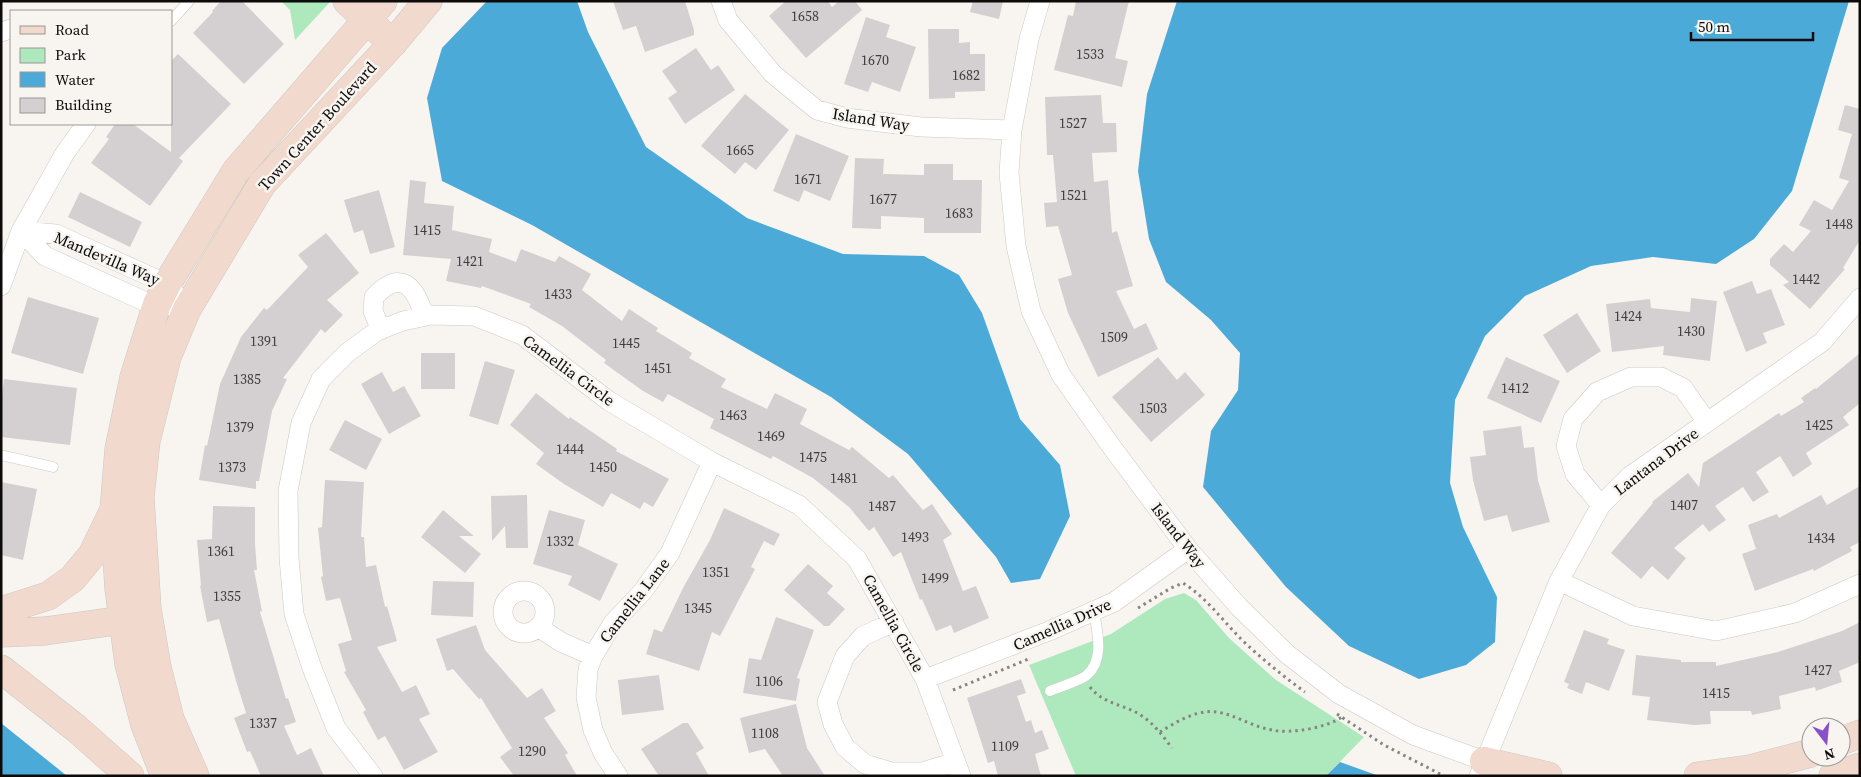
<svg xmlns="http://www.w3.org/2000/svg" width="1861" height="777" viewBox="0 0 1861 777" font-family="'Source Serif 4',serif">
	<rect width="100%" height="100%" fill="#f8f5f1"/>
	<path fill="#aee9be" d="M281 1H331L295 40 290 10Z
		M1184 593 1196 600 1229 638 1276 680 1364 737 1326 776H1076L1029 665 1111 634 1165 599Z"/>
	<path fill="#4caad9" d="M487 1H577L588 32 646 147 747 218 843 254 924 256 959 275 982 313 1020 419 1060 465 1070 516 1040 579 1011 583 996 557 908 454 831 397 532 225 442 181 427 98 442 48Z
		M1177 1H1849L1792 191 1754 239 1716 264 1653 257 1591 266 1525 296 1485 336 1455 400 1450 483 1463 527 1497 597 1495 642 1466 665 1419 679 1349 646 1286 587 1203 487 1211 431 1238 390 1240 353 1211 320 1166 282 1149 239 1138 171 1147 94Z
		M1 723 67 776H1Z
		M1340 762 1379 776H1326Z"/>
	<path fill="#d4d0d2" d="M221 1H242L284 44 244 84 193 33 213 12 212 11Z
		M613 1H685L694 30V35L645 52 636 26 623 30Z
		M786 1H828L832 7 839 1H855L862 10 806 58 769 16Z
		M973 1H1003L999 19 970 12Z
		M1076 1H1129L1115 58 1128 61 1122 87 1054 70 1068 15 1073 16Z
		M866 17 890 25 886 37 916 47 900 92 872 82 868 92 844 84Z
		M928 29H959V43L970 42V54H985V91L955 92V98L929 99Z
		M696 48 711 70 718 65 735 90 685 124 668 98 677 92 662 71Z
		M178 54 231 104 179 158 183 161 150 206 91 163 109 139 106 137 115 124H133L171 152V61Z
		M745 94 789 130 756 170 745 162 735 174 701 146Z
		M1101 95 1103 123H1116L1117 152 1092 153 1094 182 1108 180 1112 233 1117 231 1133 286 1116 291 1134 329 1146 323 1158 349 1098 377 1068 313 1058 279 1072 275 1058 226 1046 227 1044 203 1057 202 1053 155H1047L1045 97Z
		M1845 105 1860 109V240L1843 268 1845 269 1810 309 1783 285 1789 282 1770 265V259L1784 244 1793 252 1811 231 1799 225 1814 200 1832 210 1849 181 1839 178 1852 134 1838 130Z
		M796 134 849 156 830 201 804 190 799 202 773 191Z
		M855 158 884 159 883 174 924 175V164H953V180H982L981 233H924V218L881 216V229L852 228Z
		M410 180 426 182 424 203 454 206 452 230 492 239 489 252 516 262 521 249 555 262 559 256 591 274 582 290 622 321 629 309 658 328 656 331 692 353 689 358 726 379 721 387 767 409 775 393 807 409 800 424 849 450 852 447 889 478 893 475 923 510 932 504 952 534 943 540 963 591 976 586 989 618 954 633 951 625 936 631 922 599 920 600 901 552 893 557 874 527 869 531 849 507 813 478 773 456 771 459 710 428 714 419 668 394 663 402 643 391 604 363 606 360 562 326 529 307 531 304 482 286 481 288 446 281 451 259 403 255Z
		M379 190 395 247 370 254 363 230 354 233 344 200Z
		M80 192 142 222 130 247 68 217Z
		M326 233 359 273 327 300 343 315 325 333 321 329 283 378 287 379 272 411 259 481H256V489L199 480 205 445 207 446 220 384 241 337 264 308 267 310 308 267 298 255Z
		M1752 281 1757 294 1771 289 1785 325 1763 333 1767 343 1746 352 1723 292Z
		M28 297 99 318 83 374 11 353Z
		M1691 298 1717 301 1710 361 1663 355 1664 346 1612 352 1606 304 1650 299 1651 308 1690 312Z
		M1577 313 1601 351 1567 373 1543 335Z
		M421 353H455V389H421Z
		M1860 353V403L1843 417 1849 425 1806 453 1812 464 1793 477 1780 456 1756 472 1769 492 1753 502 1743 487 1715 506 1726 520 1709 532 1703 524 1674 548 1686 558 1668 580 1652 566 1641 579 1611 553 1653 503 1652 502 1688 473 1699 487 1703 463 1779 413 1781 416 1804 402 1801 398 1815 388 1816 389Z
		M1158 357 1177 380 1185 372 1205 395 1151 442 1112 397Z
		M1506 357 1560 381 1541 423 1487 398Z
		M485 361 515 370 498 425 469 416Z
		M382 372 393 392 404 386 421 416 389 434 361 384Z
		M4 379 77 388 70 445 1 437V404Z
		M536 393 569 419 570 417 617 449 616 451 669 479 653 507 644 502 640 509 611 493 603 507 564 484 536 464 544 453 510 425Z
		M345 420 382 439 366 470 329 450Z
		M1521 426 1524 448 1534 447 1538 480 1550 522 1512 532 1507 515 1484 521 1473 480 1470 457 1486 455 1483 431Z
		M325 480 364 482 361 537H364L366 567 376 565 385 607 387 606 397 641 377 647 402 692 416 685 430 714 419 719 438 752 404 770 385 736 378 740 363 712 366 710 344 672 346 671 338 644 352 640 340 598 326 601 321 577 323 576 318 528 322 527Z
		M1 482 37 489 23 560 1 555Z
		M1860 486V542L1850 547 1852 551 1814 571 1813 569 1755 591 1742 554 1756 549 1748 525 1777 514 1779 518 1821 495 1827 505Z
		M527 495 528 548H506L505 526 492 541 491 496Z
		M213 506 255 507V544L257 570H254L262 611 260 612 286 699 288 698 296 722 284 726 297 755 311 748 324 776H261L250 751 247 752 234 718 246 713 236 681 219 619 207 622 200 586H201L197 540 212 539Z
		M724 508 780 534 774 546 764 541 751 567 755 569 720 636 712 632 699 671 646 654 654 629 662 632 683 588 710 540Z
		M443 510 474 536H459L481 554 465 573 421 537Z
		M549 510 585 520 578 545 618 564 600 601 568 585 572 576 533 564Z
		M808 564 833 586 827 593 845 609 829 626H824L784 590Z
		M433 581 474 582 473 617 431 615Z
		M776 617 814 630 797 678 800 679 796 701 743 693 749 658 761 660Z
		M1860 622V662L1839 671 1842 682 1816 691 1815 687 1779 696 1781 709 1752 715 1751 711H1710L1711 724 1694 725 1647 720 1650 697 1632 695 1636 655 1681 660V662H1716V666L1778 652 1842 631Z
		M476 625 485 650 527 698 542 688 556 711 544 718 568 753 565 755 577 776H514L500 757 512 748 481 698 479 699 453 669 447 671 436 639Z
		M1584 630 1609 639 1607 644 1625 650 1609 691 1586 682 1582 694 1567 688 1569 684 1564 682Z
		M659 675 664 710 622 715 618 680Z
		M1021 679 1026 693 1017 696 1026 722 1031 720 1035 733 1042 730 1049 749 1035 754 1041 776H998L994 761 988 763 967 698Z
		M796 704 807 748 825 776H783L765 749 749 753 740 718Z
		M683 723H688L704 748 696 753 709 776H659L641 749Z"/>
	<g fill="none" stroke-linecap="round" stroke-linejoin="round">
		<defs>
			<path id="lane" d="M171 21 189 1
				M1 455 53 467
				M1050 691C1059 687 1080 681 1087 675 1105 659 1097 631 1094 611"/>
			<path id="street" d="M721 1 728 20 773 74 817 110 847 118 921 127 1012 130
				M1040 1 1029 39 1012 130 1009 173 1016 246 1031 311 1061 375 1111 446 1188 549 1239 607 1287 654 1339 694 1413 735 1484 761
				M1 32 11 29
				M21 231 56 234 167 284 187 309 146 302 45 256Z
				M1 286 21 231 65 153 86 124
				M381 330 373 311 374 297C400 269 415 285 424 316
				M1601 505 1575 474 1566 446 1573 419 1597 392 1631 377H1661L1683 388 1707 422
				M1559 581 1633 616 1716 631 1795 613 1860 584
				M503 612a21 21 0 1 1 42 0a21 21 0 1 1-42 0Z
				M894 622 863 636 845 656 827 702 833 724 845 747 865 764 892 772H922L955 762
				M538 627 561 642 593 656
				M925 679 1049 631 1114 602 1188 549
				M373 776 336 728 312 668 294 614 289 558 288 491 301 423 321 379 347 353 377 331 403 321 431 315 474 316 522 335 609 401 712 462 799 505 857 559 925 679 961 776
				M618 776 603 753 593 730 586 698 588 669 593 656 613 623 643 591 670 553 712 462
				M1479 776 1559 581 1601 505 1630 476 1822 342 1860 298"/>
			<path id="secondary" d="M347 1 379 31
				M1 611 48 596 72 579 92 555 113 512
				M1 633 45 631 123 620 139 613
				M1 669 77 729 130 776
				M1841 741 1860 734
				M1484 761 1548 776
				M165 776 145 725 129 664 119 589 114 510 119 449 134 377 157 304 167 284 236 171 383 1
				M195 776 170 719 157 667 147 609 140 497 146 441 167 357 187 309 262 184 393 43 428 1
				M1698 776 1750 769 1811 753
				M1833 776 1860 767"/>
		</defs>
		<use href="#lane" stroke="#ccc8c4" stroke-width="11"/>
		<use href="#street" stroke="#ccc8c4" stroke-width="20"/>
		<use href="#secondary" stroke="#ccc8c4" stroke-width="29"/>
		<path stroke="#878582" stroke-width="3" stroke-dasharray="2.5 4" stroke-linecap="butt" d="M1138 608 1171 588 1183 583C1206 597 1223 621 1242 640 1262 659 1283 676 1305 692
			M1090 687C1104 705 1125 704 1142 716 1154 724 1163 736 1172 748
			M953 690 1031 658
			M1337 714 1384 745 1444 776
			M1160 732C1176 722 1197 709 1217 712 1236 715 1253 727 1272 730 1291 734 1326 728 1342 717"/>
		<use href="#lane" stroke="#fff" stroke-width="10"/>
		<use href="#street" stroke="#fff" stroke-width="19"/>
		<use href="#secondary" stroke="#f1d9cd" stroke-width="28"/>
	</g>
	<g text-anchor="middle" dominant-baseline="central" stroke-width="5" stroke-linejoin="round" paint-order="stroke">
		<g font-size="14" fill="#3e3c3c">
			<text x="805" y="16">1658</text>
			<text x="1090" y="54">1533</text>
			<text x="875" y="60">1670</text>
			<text x="966" y="75">1682</text>
			<text x="1073" y="123">1527</text>
			<text x="740" y="150">1665</text>
			<text x="808" y="179">1671</text>
			<text x="1074" y="195">1521</text>
			<text x="883" y="199">1677</text>
			<text x="959" y="213">1683</text>
			<text x="1839" y="224">1448</text>
			<text x="427" y="230">1415</text>
			<text x="470" y="261">1421</text>
			<text x="1806" y="279">1442</text>
			<text x="558" y="294">1433</text>
			<text x="1628" y="316">1424</text>
			<text x="1691" y="331">1430</text>
			<text x="1114" y="337">1509</text>
			<text x="264" y="341">1391</text>
			<text x="626" y="343">1445</text>
			<text x="658" y="368">1451</text>
			<text x="247" y="379">1385</text>
			<text x="1515" y="388">1412</text>
			<text x="1153" y="408">1503</text>
			<text x="733" y="415">1463</text>
			<text x="1819" y="425">1425</text>
			<text x="240" y="427">1379</text>
			<text x="771" y="436">1469</text>
			<text x="570" y="449">1444</text>
			<text x="813" y="457">1475</text>
			<text x="232" y="467">1373</text>
			<text x="603" y="467">1450</text>
			<text x="844" y="478">1481</text>
			<text x="1684" y="505">1407</text>
			<text x="882" y="506">1487</text>
			<text x="915" y="537">1493</text>
			<text x="1821" y="538">1434</text>
			<text x="560" y="541">1332</text>
			<text x="221" y="551">1361</text>
			<text x="716" y="572">1351</text>
			<text x="935" y="578">1499</text>
			<text x="227" y="596">1355</text>
			<text x="698" y="608">1345</text>
			<text x="1818" y="670">1427</text>
			<text x="769" y="681">1106</text>
			<text x="1716" y="693">1415</text>
			<text x="263" y="723">1337</text>
			<text x="765" y="733">1108</text>
			<text x="1005" y="746">1109</text>
			<text x="532" y="751">1290</text>
		</g>
		<g font-size="16" fill="#0c0b0a" stroke="#f8f5f1">
			<text transform="translate(871 119) rotate(9)">Island Way</text>
			<text transform="translate(317 126) rotate(-48)">Town Center Boulevard</text>
			<text transform="translate(107 258) rotate(23)">Mandevilla Way</text>
			<text transform="translate(569 370) rotate(36)">Camellia Circle</text>
			<text transform="translate(1656 461) rotate(-37)">Lantana Drive</text>
			<text transform="translate(1179 535) rotate(52)">Island Way</text>
			<text transform="translate(634 600) rotate(-52)">Camellia Lane</text>
			<text transform="translate(894 623) rotate(61)">Camellia Circle</text>
			<text transform="translate(1062 624) rotate(-24)">Camellia Drive</text>
		</g>
	</g>
	<rect width="1861" height="777" fill="none" stroke="#0c0b0a" stroke-width="5"/>
	<rect x="10" y="10" width="162" height="115" fill="#f8f5f1" stroke="#9a9795"/>
	<rect x="20" y="26" width="25" height="8" fill="#f1d9cd" stroke="#9a9795"/>
	<text x="55" y="35" font-size="15" fill="#0c0b0a">Road</text>
	<rect x="20" y="48" width="25" height="15" fill="#aee9be" stroke="#9a9795"/>
	<text x="55" y="60" font-size="15" fill="#0c0b0a">Park</text>
	<rect x="20" y="72" width="25" height="15" fill="#4caad9" stroke="#9a9795"/>
	<text x="55" y="85" font-size="15" fill="#0c0b0a">Water</text>
	<rect x="20" y="98" width="25" height="15" fill="#d4d0d2" stroke="#9a9795"/>
	<text x="55" y="110" font-size="15" fill="#0c0b0a">Building</text>
	<g transform="translate(1826 742) rotate(164)"><circle r="24" fill="#f8f5f1" stroke="#9a9795"/>
	<path d="M0-4L9 19L0 12L-9 19Z" fill="#8951c8"/>
	<text y="-8" font-size="14" font-weight="bold" text-anchor="middle" fill="#0c0b0a">N</text>
	</g>
	<path d="M1691 32v8h122v-8" fill="none" stroke="#0c0b0a" stroke-width="2.5"/>
	<text x="1698" y="32" font-size="15" fill="#0c0b0a" stroke="#f8f5f1" stroke-width="4" paint-order="stroke">50 m</text>
</svg>
